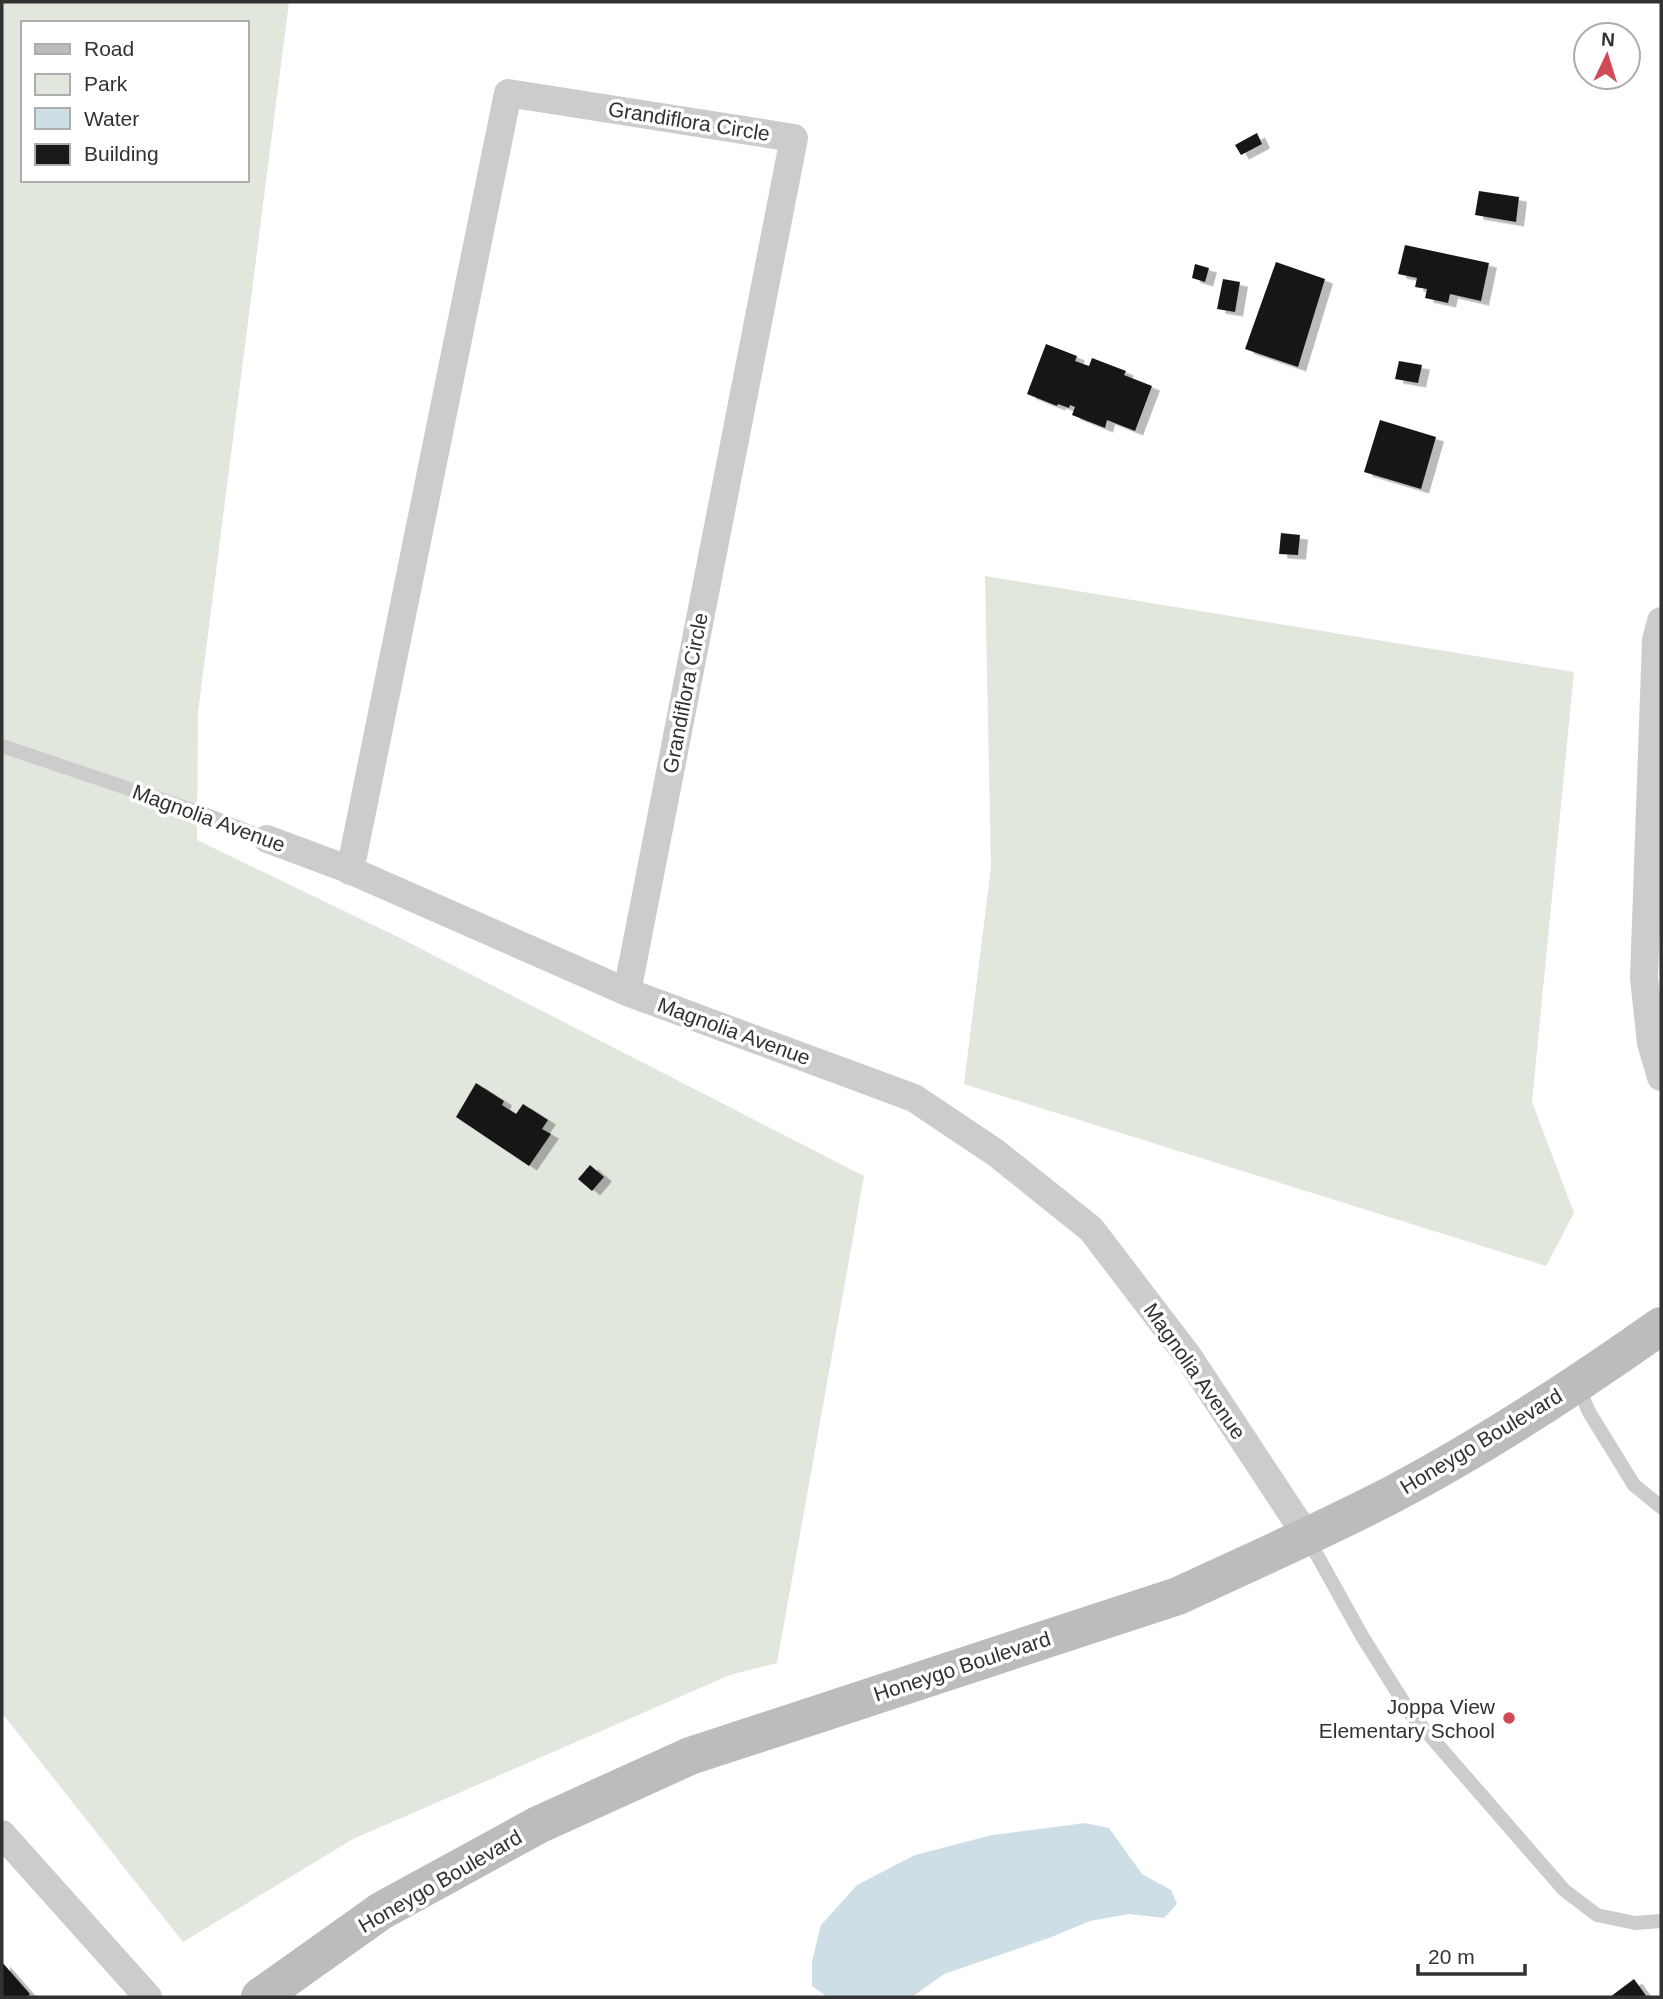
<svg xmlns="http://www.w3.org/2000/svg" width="1663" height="1999" viewBox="0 0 1663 1999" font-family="Helvetica,sans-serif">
	<defs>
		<filter id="shadow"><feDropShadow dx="8" dy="4.5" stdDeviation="0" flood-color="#0004"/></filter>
	</defs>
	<rect width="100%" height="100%" fill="#fff"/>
	<path fill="#e1e7dc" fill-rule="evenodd" d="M2 2H289L198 712 197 840 398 937 864 1176 777 1663 730 1675 353 1839 183 1942 2 1713ZM23 23H247V180H23Z
		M985 576 1574 672 1532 1102 1574 1213 1546 1266 964 1084 991 867Z"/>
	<path fill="#cedee7" d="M1085 1823 1109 1828 1142 1874 1171 1890 1177 1904 1164 1918 1129 1914 1090 1921 1049 1938 944 1974 912 1997H827L812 1986V1961L821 1925 857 1885 915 1855 992 1835Z"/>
	<path fill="#191919" filter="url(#shadow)" d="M1257 133 1262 144 1241 155 1235 145Z
		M1479 191 1519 197 1516 222 1475 215Z
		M1405 245 1489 263 1481 301 1450 294 1448 303 1425 298 1427 289 1415 287 1417 278 1398 274Z
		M1276 262 1325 279 1298 367 1245 349Z
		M1195 264 1209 268 1205 282 1192 278Z
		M1223 279 1240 282 1235 312 1217 309Z
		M1046 344 1077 356 1075 361 1089 366 1092 358 1126 371 1124 375 1152 386 1135 431 1107 420 1105 428 1072 415 1075 407 1070 405 1069 408 1058 404 1057 406 1027 394Z
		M1399 361 1422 365 1418 383 1395 379Z
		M1380 420 1436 437 1421 489 1364 472Z
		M1281 533 1300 535 1298 555 1279 554Z
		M476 1083 504 1101 502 1105 516 1114 523 1104 548 1120 542 1129 551 1134 529 1166 456 1117Z
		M590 1165 604 1177 592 1191 578 1179Z
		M2 1962 30 1994 27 1997H2Z
		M1634 1979 1647 1997H1610Z"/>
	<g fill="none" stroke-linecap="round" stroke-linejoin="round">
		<path stroke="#ccc" stroke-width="14" d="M2 746 207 815 267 839
			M1578 1386 1589 1412 1634 1485 1661 1507
			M1307 1537 1362 1636 1411 1714 1564 1890 1597 1915 1635 1923 1661 1921"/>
		<path stroke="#ccc" stroke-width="28" d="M1661 621 1656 640 1644 978 1651 1043 1661 1077
			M267 839 345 868 627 992 914 1098 996 1153 1091 1229 1188 1356 1306 1535
			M350 871 508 93 794 138 627 992
			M2 1834 148 1997"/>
		<path stroke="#bcbcbc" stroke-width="38" d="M260 1997 381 1911 538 1825 690 1756 1178 1596C1251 1562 1324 1530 1395 1493 1488 1444 1576 1386 1661 1326"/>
	</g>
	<circle fill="#d14b56" stroke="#fff" stroke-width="2.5" cx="1509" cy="1718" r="7"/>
	<g text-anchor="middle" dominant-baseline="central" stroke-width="7" stroke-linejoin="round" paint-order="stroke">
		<g font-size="21" fill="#323232" stroke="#fff">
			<text transform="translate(689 121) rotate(9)">Grandiflora Circle</text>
			<text transform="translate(685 693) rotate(-79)">Grandiflora Circle</text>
			<text transform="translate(209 818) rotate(20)">Magnolia Avenue</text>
			<text transform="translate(734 1031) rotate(20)">Magnolia Avenue</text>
			<text transform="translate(1195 1371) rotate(55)">Magnolia Avenue</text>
			<text transform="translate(1481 1441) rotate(-31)">Honeygo Boulevard</text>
			<text transform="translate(962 1666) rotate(-18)">Honeygo Boulevard</text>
			<text transform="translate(440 1881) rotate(-30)">Honeygo Boulevard</text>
		</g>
		<g font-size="21" fill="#323232" stroke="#fff" text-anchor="end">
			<text x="1495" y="1706">Joppa View<tspan x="1495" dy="24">Elementary School</tspan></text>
		</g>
	</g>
	<rect width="1663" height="1999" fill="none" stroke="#323232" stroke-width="7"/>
	<rect x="21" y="21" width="228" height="161" fill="#ffffff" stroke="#adadad" stroke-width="2"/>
	<rect x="35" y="44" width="35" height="10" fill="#bcbcbc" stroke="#adadad" stroke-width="2"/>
	<text x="84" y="56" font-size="21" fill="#323232">Road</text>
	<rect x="35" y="74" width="35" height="21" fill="#e1e7dc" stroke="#adadad" stroke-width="2"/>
	<text x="84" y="91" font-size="21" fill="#323232">Park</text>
	<rect x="35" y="108" width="35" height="21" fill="#cedee7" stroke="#adadad" stroke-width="2"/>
	<text x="84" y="126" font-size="21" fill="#323232">Water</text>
	<rect x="35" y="144" width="35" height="21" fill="#191919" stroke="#adadad" stroke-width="2"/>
	<text x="84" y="161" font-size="21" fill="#323232">Building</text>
	<g transform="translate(1607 56) rotate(4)"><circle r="33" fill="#ffffff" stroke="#adadad" stroke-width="2"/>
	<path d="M0-5L12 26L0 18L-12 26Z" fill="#d14b56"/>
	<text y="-10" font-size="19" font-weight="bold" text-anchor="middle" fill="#323232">N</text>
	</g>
	<path d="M1418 1964v10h107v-10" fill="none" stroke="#323232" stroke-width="3.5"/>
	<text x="1428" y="1964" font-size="21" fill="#323232" stroke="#ffffff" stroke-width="5" paint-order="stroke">20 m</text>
</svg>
